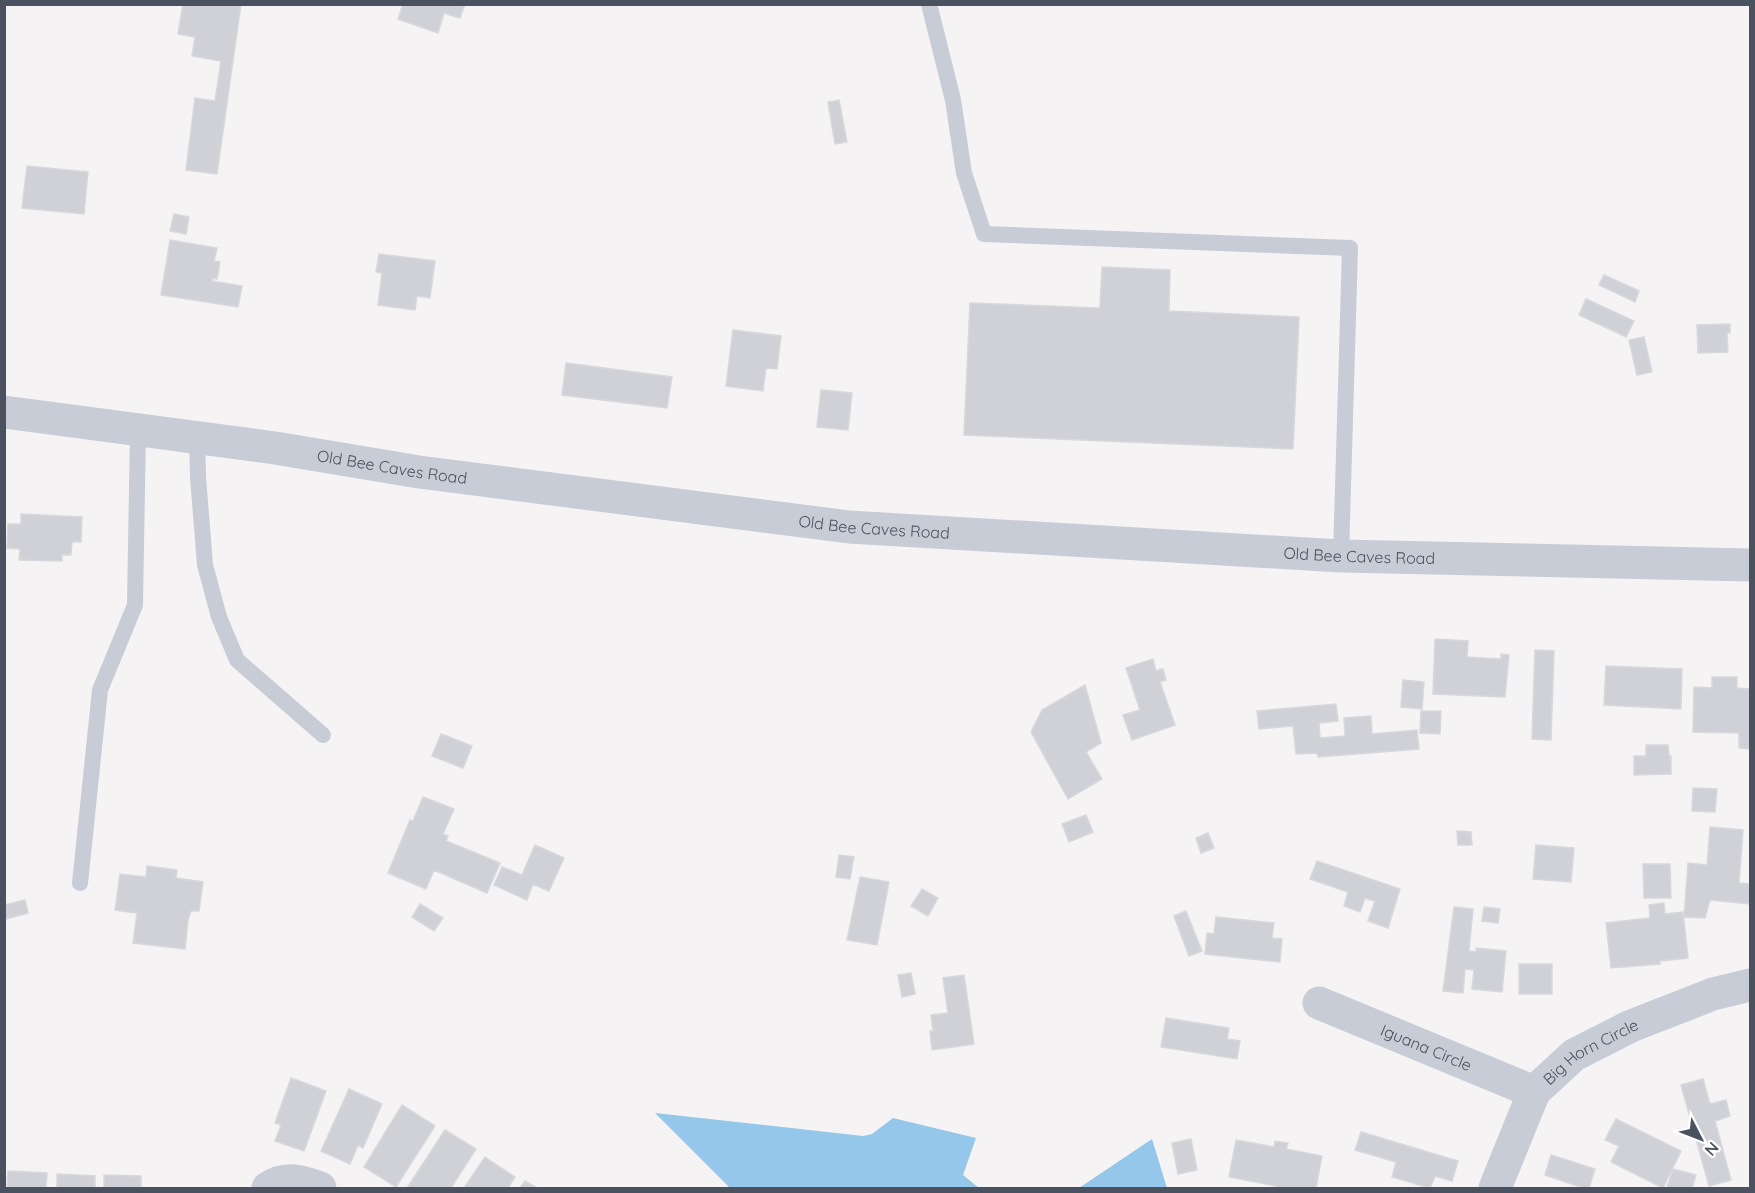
<svg xmlns="http://www.w3.org/2000/svg" width="1755" height="1193" viewBox="0 0 1755 1193" font-family="Quicksand,sans-serif">
	<rect width="100%" height="100%" fill="#f5f3f3"/>
	<path fill="#94c7e9" d="M655 1113 863 1136 872 1134 893 1118 976 1138 963 1175 979 1188H730Z
		M1152 1139 1167 1188H1079Z"/>
	<path fill="#d0d1d6" stroke="#d7d8dd" stroke-width="1.5" d="M183 4H241L217 174 186 170 195 98 215 101 221 61 192 56 195 37 178 34Z
		M465 4 460 18 444 13 438 33 398 19 403 4Z
		M839 100 847 142 835 144 828 102Z
		M27 166 88 172 84 214 22 208Z
		M174 214 189 217 186 234 170 231Z
		M170 240 217 248 214 261 220 262 217 279 213 278 212 281 242 286 238 307 161 295Z
		M379 254 435 261 430 298 417 296 415 310 378 305 382 273 376 272Z
		M1102 267 1170 270 1169 311 1299 317 1293 449 964 435 970 303 1100 308Z
		M1604 275 1639 291 1635 302 1599 285Z
		M1586 299 1634 321 1626 337 1579 315Z
		M1730 324V333H1727L1728 352 1698 353 1697 325Z
		M733 330 781 336 777 369 766 368 763 391 726 386Z
		M1644 337 1652 372 1637 375 1629 340Z
		M566 363 672 377 667 408 562 395Z
		M821 390 852 393 848 430 817 427Z
		M21 514 82 517 81 542H72L71 555H62V561L19 560 20 549 7 548 8 524H21Z
		M1435 639 1468 641 1467 657 1501 659V654L1509 655 1505 697 1433 694Z
		M1535 650 1554 651 1551 740 1532 739Z
		M1153 659 1156 671 1163 669 1166 680 1160 682 1175 725 1132 740 1123 715 1140 710 1126 668Z
		M1606 666 1682 669 1681 709 1604 705Z
		M1712 677H1737V688L1750 689V749L1739 748V733L1693 732 1694 687 1712 688Z
		M1403 680 1424 682 1422 709 1401 707Z
		M1085 685 1101 743 1086 752 1102 779 1068 799 1031 732 1042 710Z
		M1336 704 1338 721 1319 723 1320 738 1345 736 1344 718 1371 716 1372 734 1417 730 1419 749 1318 757 1317 753 1296 754 1293 726 1259 729 1257 711Z
		M1421 711H1441L1440 734 1420 733Z
		M441 734 472 746 463 768 432 756Z
		M1646 745H1668L1669 756H1671V774L1634 775V756H1646Z
		M1693 788 1717 789 1715 812 1692 811Z
		M423 797 454 809 443 834 448 836 446 841 500 863 487 893 434 870 426 889 388 873 410 820 413 821Z
		M1086 815 1093 832 1069 842 1062 824Z
		M1710 827 1743 830 1739 883 1750 884V904L1710 900 1705 918 1684 917 1688 863 1707 865Z
		M1457 831 1471 832 1472 845H1458Z
		M1208 833 1214 848 1201 853 1196 838Z
		M535 845 564 858 549 891 533 884 527 900 494 885 502 867 522 875Z
		M1536 845 1574 848 1571 882 1533 879Z
		M839 855 854 857 850 879 836 877Z
		M1317 861 1400 889 1388 928 1368 921 1375 901 1365 898 1360 912 1344 906 1348 892 1310 879Z
		M1643 864H1670L1671 898H1644Z
		M147 866 177 870 176 878 203 882 199 911H191L188 920 185 949 133 943 137 913 115 910 120 874 146 877Z
		M860 877 889 882 877 945 847 940Z
		M922 889 938 898 928 916 911 906Z
		M25 900 28 913 6 919 4 905Z
		M1664 903 1665 914 1683 912 1688 958 1660 961V964L1611 968 1606 923 1650 918 1649 905Z
		M420 904 443 918 434 931 412 917Z
		M1454 907 1473 909 1469 951 1476 952V948L1506 951 1502 992 1472 989 1474 970 1465 969 1463 993 1443 991Z
		M1484 907 1500 909 1498 923 1482 921Z
		M1186 911 1202 951 1189 956 1174 916Z
		M1216 917 1274 923 1272 938 1282 939 1280 962 1205 954 1207 933 1214 934Z
		M1519 964H1552V994H1519Z
		M911 973 915 994 902 997 898 975Z
		M964 975 974 1044 932 1050 930 1031H933L931 1015 948 1013 943 978Z
		M1166 1018 1229 1028 1227 1039 1240 1041 1237 1059 1161 1047Z
		M291 1078 326 1091 304 1151 275 1141 281 1125 275 1123Z
		M1703 1079 1710 1104 1726 1100 1730 1116 1715 1121 1731 1180 1709 1186 1681 1085Z
		M349 1089 382 1104 363 1148 358 1145 350 1164 321 1151Z
		M402 1105 435 1126 396 1187 364 1167Z
		M1616 1119 1681 1151 1663 1188 1611 1162 1619 1146 1605 1140Z
		M445 1130 476 1149 451 1188H407Z
		M1361 1132 1458 1161 1452 1181 1435 1176 1430 1188 1392 1177 1396 1162 1355 1150Z
		M1191 1139 1197 1170 1178 1174 1172 1143Z
		M1236 1140 1274 1147 1275 1141 1288 1143 1286 1149 1322 1156 1316 1188H1276V1186L1229 1177Z
		M1551 1155 1595 1169 1589 1188H1583L1545 1175Z
		M485 1157 515 1177 508 1188H464Z
		M1673 1169 1696 1175 1692 1188H1667Z
		M8 1171 47 1173 46 1188H7Z
		M57 1174 95 1176V1188H57Z
		M104 1175 141 1176V1188H104Z
		M525 1181 537 1188H520Z"/>
	<g fill="none" stroke-linecap="round" stroke-linejoin="round">
		<path stroke="#c7ccd6" stroke-width="16" d="M929 4 953 100 964 173 984 234 1350 248 1341 556
			M197 438 198 477 205 565 219 617 237 660 323 735
			M80 883 100 690 135 605 138 430"/>
		<g stroke="#c7ccd6" stroke-width="33">
			<path id="s1" d="M1319 1003 1534 1092"/>
			<path d="M268 1188C285 1176 302 1181 320 1188"/>
			<path id="s2" d="M1495 1188 1534 1092 1574 1055 1631 1026 1713 994 1750 985"/>
		</g>
		<path stroke="#c7ccd6" stroke-width="33" id="s3" d="M4 412 275 448 419 472 849 527 1341 556 1750 565"/>
	</g>
	<g text-anchor="middle" dominant-baseline="central" stroke-width="4.5" stroke-linejoin="round" paint-order="stroke">
		<g font-size="16" fill="#4b525f" stroke="#fff">
			<text stroke="none"><textPath href="#s3" startOffset="392">Old Bee Caves Road</textPath></text>
			<text stroke="none"><textPath href="#s3" startOffset="878">Old Bee Caves Road</textPath></text>
			<text stroke="none"><textPath href="#s3" startOffset="1364">Old Bee Caves Road</textPath></text>
			<text stroke="none"><textPath href="#s1" startOffset="116">Iguana Circle</textPath></text>
			<text stroke="none"><textPath href="#s2" startOffset="174">Big Horn Circle</textPath></text>
		</g>
	</g>
	<rect width="1755" height="1193" fill="none" stroke="#4b525f" stroke-width="12"/>
	<g transform="translate(1701 1139) rotate(132)" stroke="#ffffff" stroke-width="4.5" paint-order="stroke">
	<path d="M0-4.5L10 22L0 15L-10 22Z" fill="#4b525f"/>
	<text y="-9" font-size="16" font-weight="bold" text-anchor="middle" fill="#4b525f">N</text>
	</g>
</svg>
